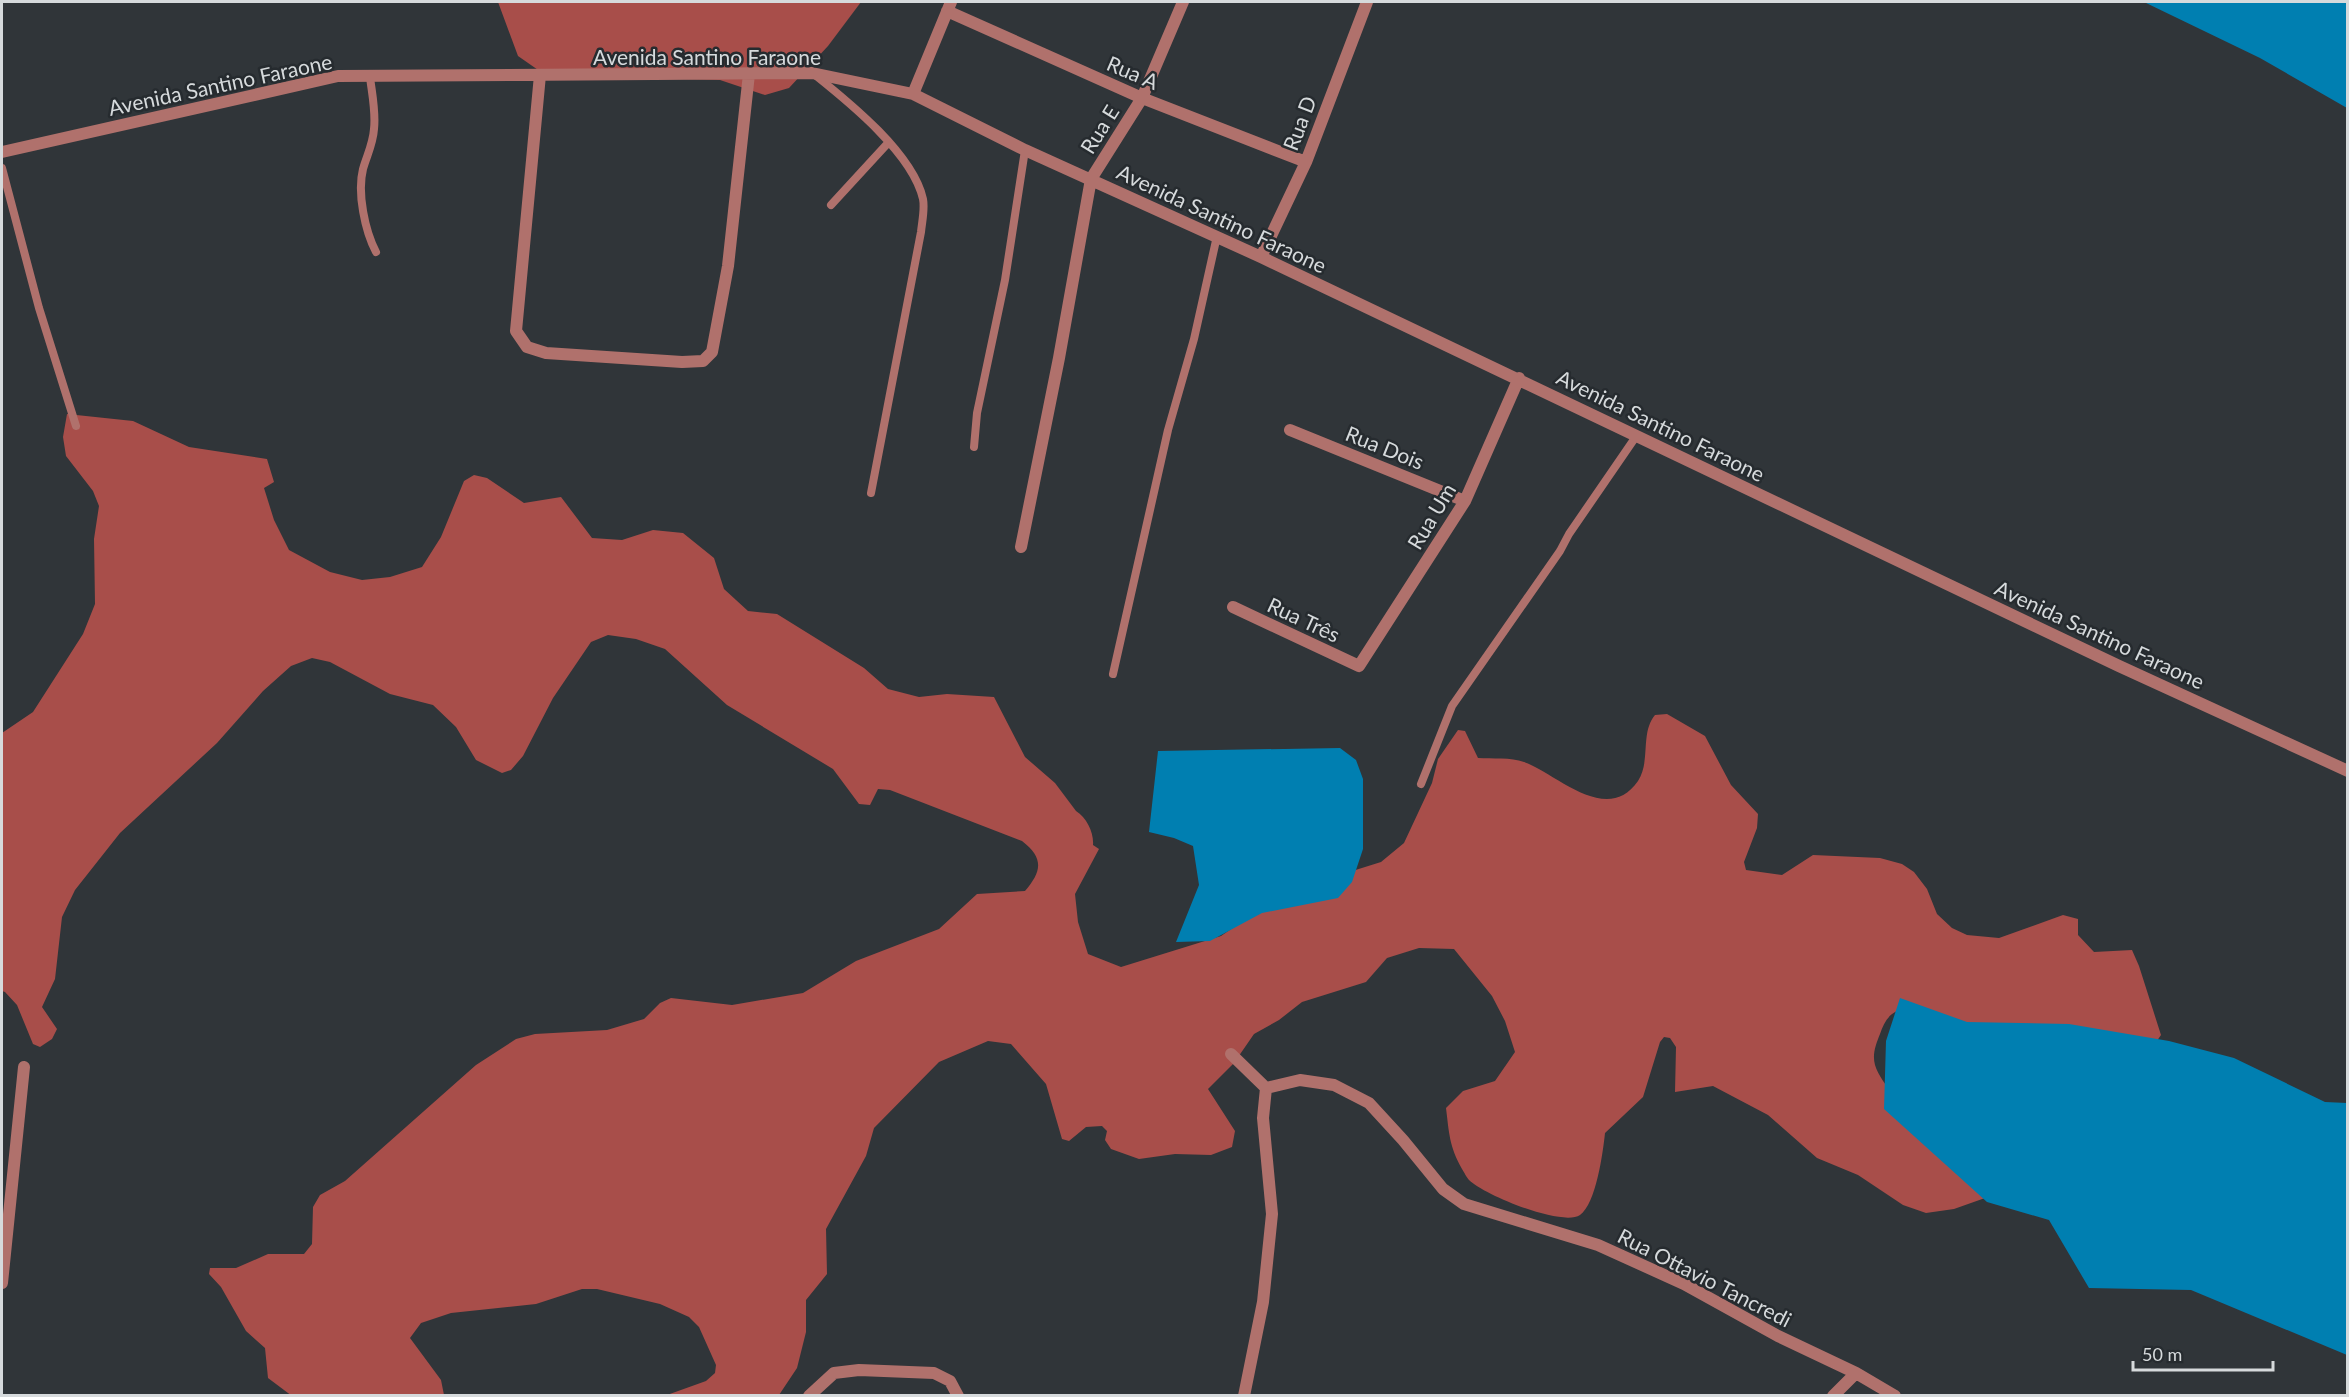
<svg xmlns="http://www.w3.org/2000/svg" width="2349" height="1397" viewBox="0 0 2349 1397" font-family="Lato,sans-serif">
	<rect width="100%" height="100%" fill="#303539"/>
	<path fill="#a84e4a" d="M498 2H861L828 46 789 88 765 95 720 80 571 76 541 72 518 56Z
		M67 414 133 421 189 447 267 459 274 482 264 488 274 520 289 550 330 572 362 580 390 577 422 567 441 537 464 481 474 475 487 478 524 503 561 497 592 538 622 540 653 530 683 533 714 558 724 589 748 611 777 614 864 668 888 689 919 697 947 694 994 697 1025 757 1055 783 1076 811C1087 818 1094 833 1093 845L1099 849 1075 894 1078 922 1088 954 1121 967 1221 936 1250 916 1330 878 1381 862 1404 843 1432 783 1438 759 1458 730 1465 731 1478 758C1492 759 1511 757 1524 762 1557 774 1607 826 1638 781 1651 761 1640 733 1655 715L1667 714 1705 736 1731 785 1758 814 1757 828 1744 862 1746 870 1782 875 1813 855 1880 858 1902 864 1914 872 1927 889 1937 914 1952 928 1967 935 1999 938 2063 915 2078 919V935L2094 952 2132 950 2139 966 2161 1035 2141 1064 1904 1009C1890 1011 1884 1022 1880 1034 1876 1044 1872 1054 1875 1065 1887 1103 1970 1165 2002 1192L1954 1209 1926 1213 1903 1205 1858 1175 1817 1158 1768 1115 1713 1086 1675 1092 1676 1047 1670 1038 1664 1037 1660 1042 1643 1097 1605 1133C1603 1152 1596 1204 1580 1215 1562 1227 1484 1195 1469 1180 1467 1178 1464 1172 1462 1169 1449 1146 1449 1132 1446 1108L1463 1091 1495 1081 1515 1052 1505 1021 1492 996 1454 949 1419 948 1387 958 1366 982 1302 1002 1279 1020 1254 1034 1234 1063 1208 1089 1235 1131 1232 1147 1211 1155 1175 1154 1139 1159 1111 1149 1105 1140 1107 1131 1102 1126 1086 1127 1069 1141 1062 1139 1046 1084 1011 1044 988 1041 939 1062 874 1128 866 1156 826 1229 827 1274 806 1300V1332L797 1368 779 1395H667L706 1381 715 1373 716 1365 699 1327 689 1317 660 1304 597 1289H582L536 1304 451 1313 421 1323 410 1338 441 1380 444 1395 292 1396 268 1378 265 1348 246 1331 221 1287 209 1274 210 1268H236L268 1254H304L312 1244 313 1207 320 1195 345 1181 476 1065 516 1039 535 1034 607 1030 644 1019 660 1003 671 998 732 1005 803 993 856 961 939 929 977 894 1025 891C1042 871 1044 858 1022 841L890 790 878 789 870 805 859 804 833 769 727 705 665 649 636 639 608 635 591 642 553 698 523 756 511 770 502 773 476 760 456 727 433 705 390 694 330 662 312 658 291 666 263 691 217 743 120 833 75 890 62 917 55 979 42 1007 57 1029 52 1039 40 1047 33 1044 17 1005 5 992 2 991V733L33 712 83 634 95 604 94 539 99 506 93 491 66 456 63 437Z"/>
	<path fill="#007fb1" d="M2144 2H2347V108L2260 58Z
		M1340 748 1356 760 1363 779V849L1352 882 1338 898 1262 913 1210 941 1176 942 1199 885 1193 846 1174 838 1149 832 1158 751Z
		M1900 998 1967 1022 2069 1024 2169 1041 2234 1058 2325 1102 2347 1103V1355L2191 1290 2089 1288 2049 1220 1987 1202 1884 1109 1886 1041Z"/>
	<g fill="none" stroke-linecap="round" stroke-linejoin="round">
		<path stroke="#b0716c" stroke-width="8" d="M815 75C850 103 913 154 923 199 925 209 922 222 921 232L871 493
			M370 77C372 94 376 112 374 129 373 144 367 155 363 169 357 193 365 231 376 252
			M2 168 39 308 76 426
			M831 205 888 143
			M974 447 977 413 1005 280 1025 150
			M1113 674 1168 430 1194 339 1217 236
			M1421 784 1452 706 1560 551 1569 534 1637 435"/>
		<path stroke="#b0716c" stroke-width="12" d="M947 11 1142 98 1306 162
			M540 75 516 331 527 347 546 353 682 362 703 361 712 352 728 266 749 74
			M913 94 951 2
			M2 152 338 76 812 73 913 94 1025 150 1261 257 2119 666 2348 771
			M1261 257 1306 162 1367 2
			M1290 430 1465 501
			M1021 547 1059 358 1091 179 1142 98 1183 2
			M1233 607 1359 666 1465 501 1519 378
			M1231 1054 1266 1088 1300 1080 1334 1085 1369 1103 1403 1140 1443 1189 1464 1204 1598 1245 1684 1284 1778 1336 1856 1373 1895 1396
			M2 1283 24 1067
			M809 1396 834 1373 859 1370 934 1373 950 1381 958 1396
			M1244 1396 1263 1302 1272 1214 1263 1118 1266 1088
			M1833 1396 1856 1373"/>
	</g>
	<g text-anchor="middle" dominant-baseline="central" stroke-width="5" stroke-linejoin="round" paint-order="stroke">
		<g font-size="21" fill="#d6dadc" stroke="#262b2f">
			<text x="707" y="56">Avenida Santino Faraone</text>
			<text transform="translate(1133 72) rotate(23)">Rua A</text>
			<text transform="translate(220 84) rotate(-12)">Avenida Santino Faraone</text>
			<text transform="translate(1299 123) rotate(-69)">Rua D</text>
			<text transform="translate(1099 129) rotate(-58)">Rua E</text>
			<text transform="translate(1222 218) rotate(25)">Avenida Santino Faraone</text>
			<text transform="translate(1661 425) rotate(26)">Avenida Santino Faraone</text>
			<text transform="translate(1385 447) rotate(22)">Rua Dois</text>
			<text transform="translate(1431 516) rotate(-59)">Rua Um</text>
			<text transform="translate(1304 619) rotate(25)">Rua Três</text>
			<text transform="translate(2100 634) rotate(25)">Avenida Santino Faraone</text>
			<text transform="translate(1705 1277) rotate(27)">Rua Ottavio Tancredi</text>
		</g>
	</g>
	<rect width="2349" height="1397" fill="none" stroke="#d6dadc" stroke-width="6"/>
	<path d="M2133 1361v9h140v-9" fill="none" stroke="#d6dadc" stroke-width="3"/>
	<text x="2142" y="1361" font-size="18" fill="#d6dadc" stroke="#262b2f" stroke-width="4.5" paint-order="stroke">50 m</text>
</svg>
